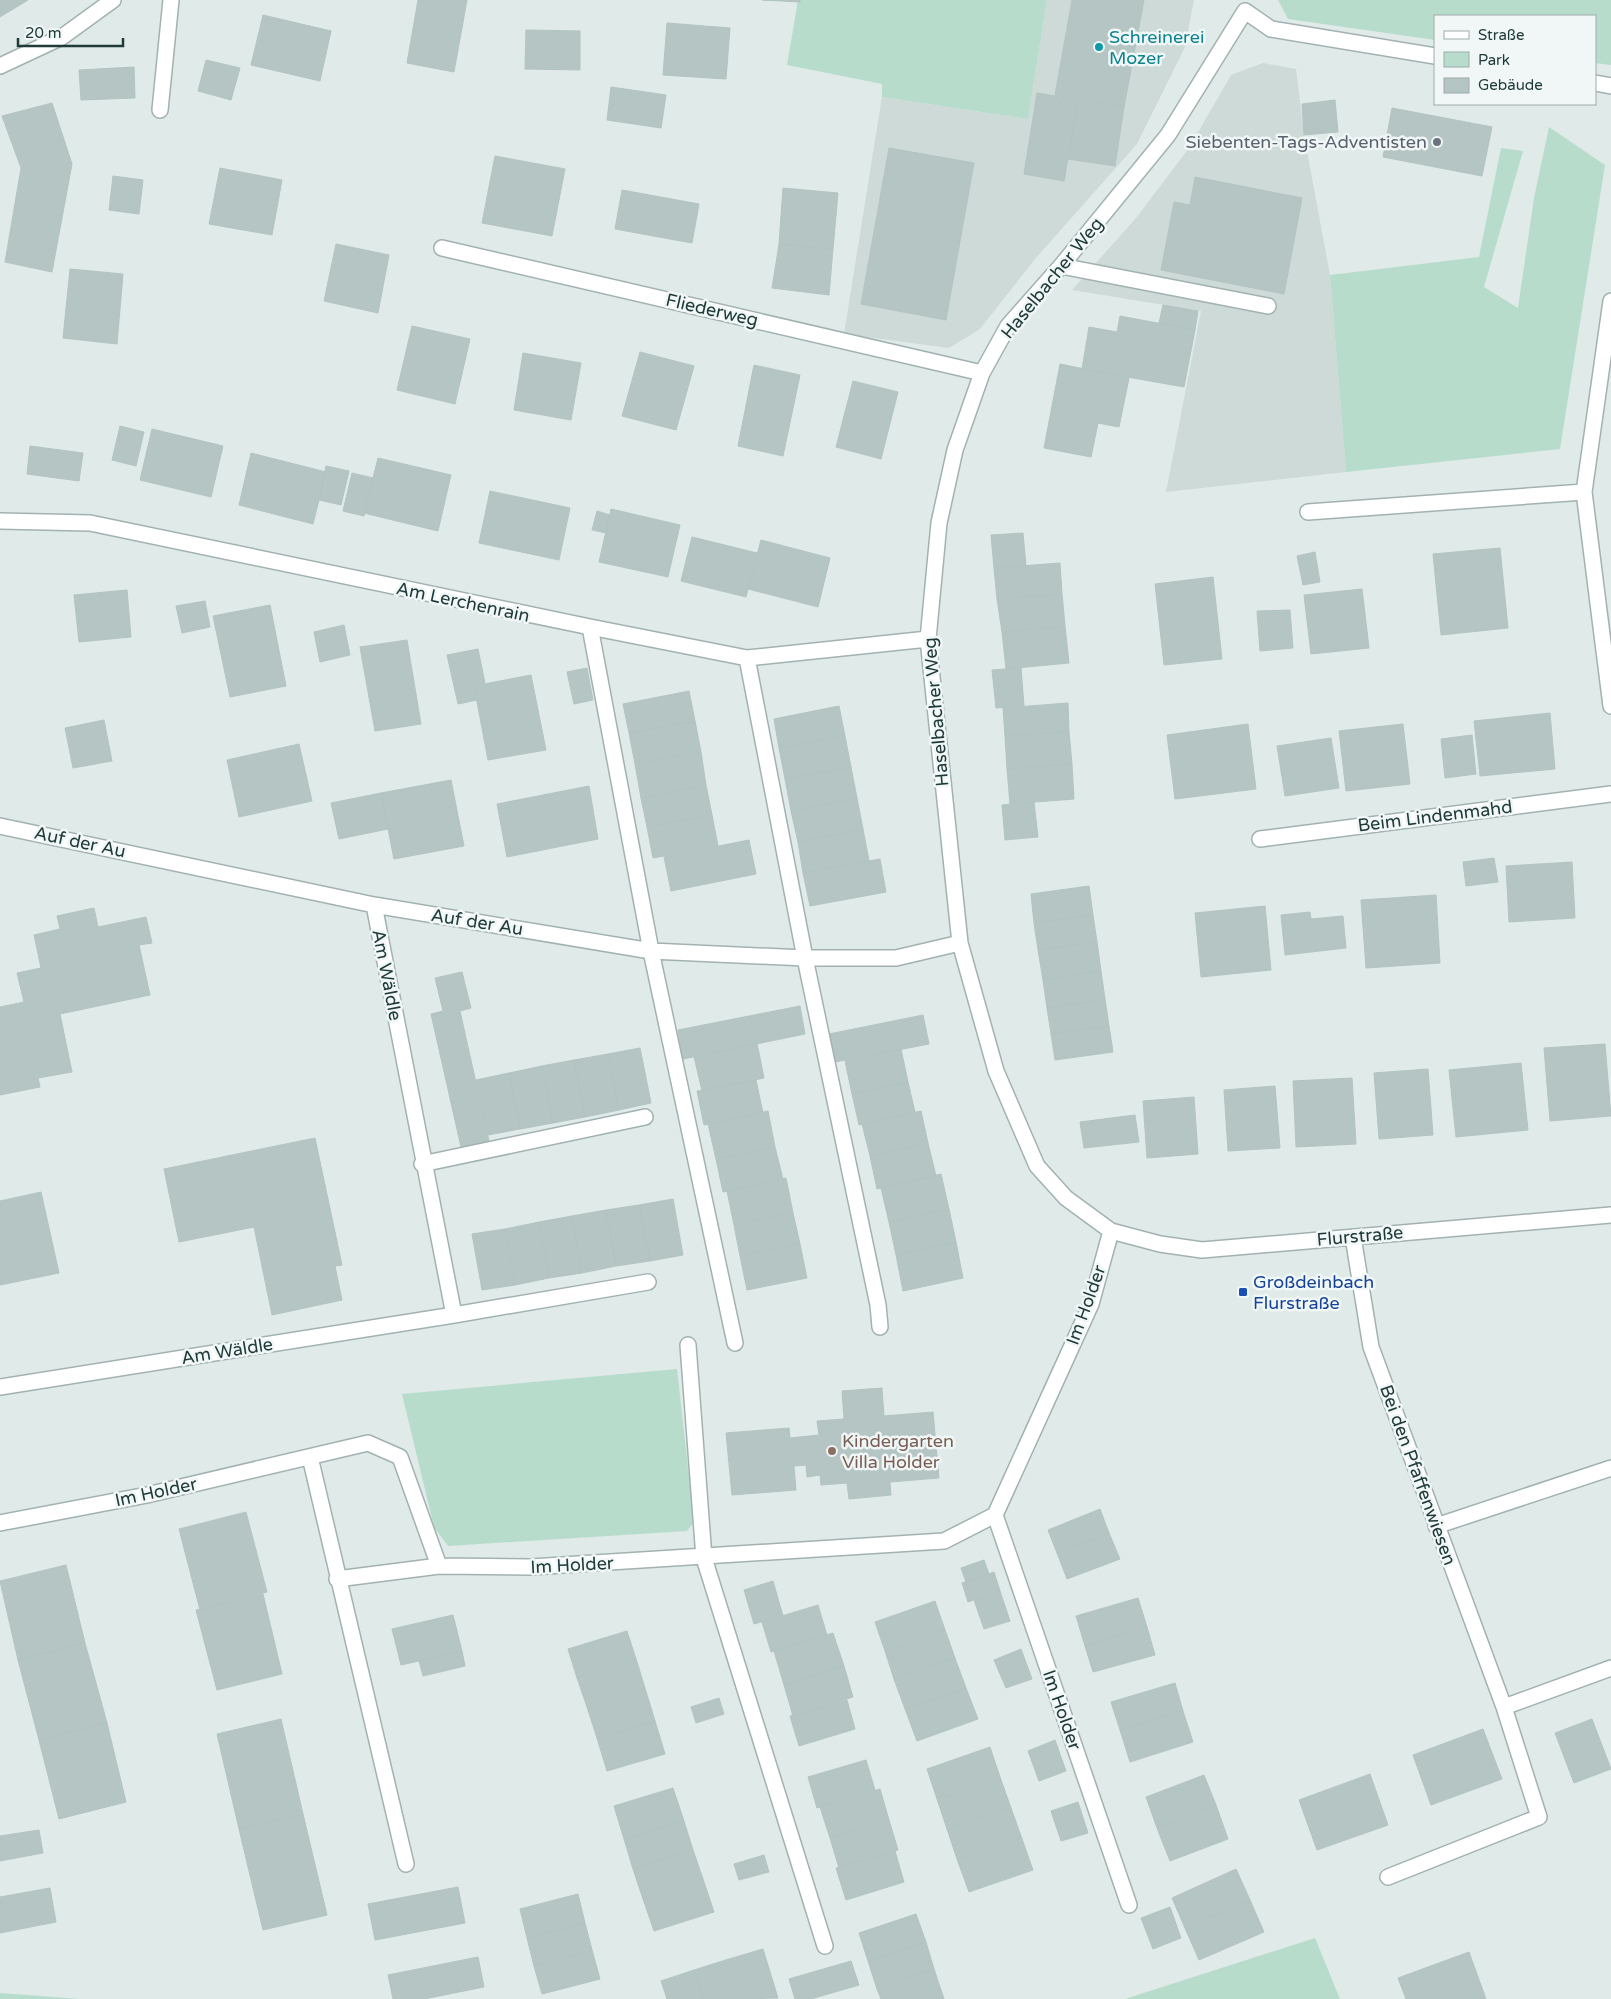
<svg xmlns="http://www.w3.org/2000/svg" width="1611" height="1999" viewBox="0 0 1611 1999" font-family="'Varela Round',sans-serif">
	<rect width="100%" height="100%" fill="#dfeae9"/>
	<path fill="#cedad8" d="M1047 0H1194L1185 47 1137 144 1035 259 980 329 949 348 844 334 882 97 1028 119Z
		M1263 63 1296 69 1304 135 1330 275 1346 472 1166 492 1201 311 1072 290 1136 218 1189 148 1231 75Z"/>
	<path fill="#b8dccc" d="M798 0H1047L1028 119 882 97V84L787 65Z
		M1278 0H1611V65L1595 63V16H1435V40L1288 19Z
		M1549 127 1605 165 1560 449 1346 472 1330 275 1479 257 1501 148 1523 151 1484 287 1518 308 1534 198Z
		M677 1369 694 1522 687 1531 448 1546 434 1527 402 1394Z
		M1315 1938 1340 1999H1125Z
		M0 1993 80 1999H0Z"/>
	<path fill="#b5c5c3" stroke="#b2c4c2" d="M0 0H28L0 17Z
		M418 0H467L454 72 407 63Z
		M762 0H800V2Z
		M1072 0H1144L1124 107 1055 95Z
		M263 15 331 31 320 81 251 65Z
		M667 23 730 28 726 79 663 75Z
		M526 30 580 31V70L525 69Z
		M206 60 240 68 231 100 198 91Z
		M134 67 135 98 81 100 79 70Z
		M611 87 666 95 661 128 607 120Z
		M1037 93 1078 100 1064 181 1024 174Z
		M1078 100 1124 107 1115 166 1068 159Z
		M1335 100 1338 132 1304 135 1302 104Z
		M52 103 72 164 52 272 5 262 21 168 2 116Z
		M1392 108 1492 127 1482 176 1383 157Z
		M889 148 974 163 946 320 861 304Z
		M495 156 565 169 552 236 482 223Z
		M220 168 282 180 272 235 209 224Z
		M113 176 143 180 139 214 109 210Z
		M1195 177 1302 198 1284 294 1161 270 1174 202 1190 205Z
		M783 188 838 193 833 249 779 244Z
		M622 190 699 204 692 243 615 229Z
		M336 244 389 255 378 313 324 301Z
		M779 244 833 249 829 295 772 288Z
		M70 269 123 274 117 344 63 338Z
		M1163 305 1198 311 1195 330 1159 323Z
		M1120 316 1195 330 1184 387 1082 369 1089 327 1117 332Z
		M412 326 470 339 455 404 397 390Z
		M640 352 694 366 676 430 622 416Z
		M523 353 581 363 571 420 514 410Z
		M1060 364 1129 378 1119 427 1098 423 1091 457 1044 448Z
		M754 365 800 375 783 456 738 446Z
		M853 381 898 392 881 459 836 447Z
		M120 426 144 432 136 466 112 460Z
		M152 429 223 446 211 497 140 480Z
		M30 446 83 453 79 481 27 474Z
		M251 453 326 472 313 524 239 505Z
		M378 458 451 475 438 531 364 513Z
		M326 466 349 471 341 505 319 500Z
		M352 473 373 478 364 516 343 511Z
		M490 491 570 508 559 560 479 543Z
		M611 509 680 525 668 577 599 562Z
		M597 511 610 515 606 533 592 530Z
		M1023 533 1026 566 994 568 991 535Z
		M692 537 757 553 746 597 681 581Z
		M761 540 830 558 818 607 748 589Z
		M1500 548 1508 628 1441 635 1433 554Z
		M1315 552 1320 582 1303 585 1297 556Z
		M1060 563 1062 594 997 599 994 568Z
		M1213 577 1222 659 1164 665 1155 584Z
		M1362 589 1369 648 1311 654 1304 595Z
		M127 590 131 637 79 642 74 595Z
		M1062 594 1065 626 1002 632 997 599Z
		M205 601 210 627 182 633 176 606Z
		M270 605 286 686 230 697 213 616Z
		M1290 610 1293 648 1260 651 1257 611Z
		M344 625 350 655 320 662 314 632Z
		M1065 626 1069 663 1006 669 1002 632Z
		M407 640 421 724 375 731 360 647Z
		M478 649 485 683 474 686 477 700 458 704 447 655Z
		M587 668 593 700 574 704 567 672Z
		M1021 668 1024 706 996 708 992 670Z
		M531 675 546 750 488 760 474 686Z
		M689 691 695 721 629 733 623 704Z
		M1068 703 1069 732 1005 736 1003 708Z
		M839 706 845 736 779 748 774 719Z
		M1550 713 1555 769 1480 776 1474 721Z
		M104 720 112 761 73 768 65 728Z
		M695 721 701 752 635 764 629 733Z
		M1248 724 1256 789 1175 799 1167 735Z
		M1403 724 1410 784 1346 791 1339 731Z
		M1069 732 1072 764 1007 769 1005 736Z
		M1472 735 1476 774 1445 778 1441 739Z
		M845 736 851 767 785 779 779 748Z
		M1331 738 1339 788 1285 796 1277 746Z
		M299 744 312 801 239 817 227 760Z
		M701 752 706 785 641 798 635 764Z
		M1072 764 1074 799 1010 804 1007 769Z
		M851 767 857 798 791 811 785 779Z
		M451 780 464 846 394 859 381 793Z
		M706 785 712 815 647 827 641 798Z
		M589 786 598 839 507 857 497 804Z
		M381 793 388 829 339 839 331 803Z
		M857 798 863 829 798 842 791 811Z
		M1034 802 1038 837 1005 840 1002 805Z
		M712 815 718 846 653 858 647 827Z
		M863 829 869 861 803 873 798 842Z
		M749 840 756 874 671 891 664 857Z
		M1494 858 1498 882 1466 886 1463 862Z
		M880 859 886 892 810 906 803 873Z
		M1572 862 1575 918 1509 922 1506 866Z
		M1089 886 1093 915 1034 923 1031 894Z
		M1436 895 1440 963 1366 968 1361 900Z
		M1265 906 1271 970 1201 977 1195 913Z
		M94 908 98 927 146 917 152 943 139 945 150 995 60 1014 72 1072 38 1078 40 1087 0 1095V1007L24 1002 17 973 41 968 34 935 60 929 57 916Z
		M1310 912 1311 919 1343 916 1346 948 1285 955 1281 915Z
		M1093 915 1097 942 1038 950 1034 923Z
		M1097 942 1101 971 1043 980 1038 950Z
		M1101 971 1105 999 1047 1008 1043 980Z
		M462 972 471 1008 460 1011 489 1141 461 1147 431 1014 443 1011 435 978Z
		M1105 999 1109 1026 1051 1034 1047 1008Z
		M800 1006 805 1034 683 1059 678 1030Z
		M923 1015 929 1044 835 1062 829 1034Z
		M1109 1026 1113 1052 1055 1060 1051 1034Z
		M757 1043 764 1078 702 1091 694 1057Z
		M1605 1044 1611 1116 1550 1121 1544 1048Z
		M640 1048 651 1103 619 1110 608 1054Z
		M901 1049 908 1082 852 1094 845 1061Z
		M608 1054 619 1110 585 1117 574 1060Z
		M574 1060 585 1117 553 1123 542 1066Z
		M1521 1063 1528 1130 1456 1137 1449 1070Z
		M542 1066 553 1123 520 1129 509 1073Z
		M1428 1069 1433 1135 1379 1139 1374 1073Z
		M509 1073 520 1129 488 1135 476 1080Z
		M1352 1078 1356 1144 1296 1147 1293 1081Z
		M756 1080 763 1113 704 1125 697 1091Z
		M908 1082 915 1112 859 1125 852 1094Z
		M1275 1086 1280 1148 1228 1151 1224 1090Z
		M1194 1097 1198 1154 1147 1158 1143 1101Z
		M768 1111 775 1147 716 1159 708 1124Z
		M921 1111 928 1143 870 1156 862 1124Z
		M1135 1115 1139 1142 1084 1148 1080 1122Z
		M315 1138 342 1265 335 1266 342 1300 272 1315 254 1227 179 1242 164 1169Z
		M928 1143 936 1176 877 1189 870 1156Z
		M775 1147 783 1179 723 1192 716 1159Z
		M941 1174 949 1209 889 1222 881 1188Z
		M786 1178 793 1213 734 1225 727 1191Z
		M41 1192 59 1273 0 1285V1201Z
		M673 1199 683 1255 650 1261 639 1205Z
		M639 1205 650 1261 616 1266 606 1210Z
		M949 1209 956 1242 896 1255 889 1222Z
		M606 1210 616 1266 582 1273 572 1216Z
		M793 1213 800 1244 740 1256 734 1225Z
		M572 1216 582 1273 549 1278 539 1222Z
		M539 1222 549 1278 515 1285 505 1229Z
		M505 1229 515 1285 482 1290 472 1234Z
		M956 1242 963 1278 903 1291 896 1255Z
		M800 1244 807 1278 747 1290 740 1256Z
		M882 1388 884 1416 933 1412 939 1478 890 1482 891 1495 849 1499 847 1483 821 1485 820 1475 807 1477 806 1465 794 1466 796 1490 732 1495 726 1433 789 1428 790 1438 819 1435 817 1421 844 1419 842 1391Z
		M1100 1509 1109 1533 1057 1553 1048 1530Z
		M246 1512 267 1592 200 1610 179 1529Z
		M1109 1533 1120 1559 1067 1579 1057 1553Z
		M984 1560 989 1574 966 1582 961 1568Z
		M66 1565 85 1643 18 1660 0 1581Z
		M994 1572 1000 1591 968 1602 962 1583Z
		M773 1581 783 1616 754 1624 744 1590Z
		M1000 1591 1010 1621 984 1629 974 1600Z
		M263 1594 282 1674 217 1690 196 1610Z
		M1138 1598 1147 1627 1085 1646 1076 1616Z
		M935 1601 945 1630 885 1651 875 1622Z
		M818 1605 827 1635 771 1652 762 1622Z
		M453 1615 462 1651 401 1665 392 1629Z
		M1147 1627 1155 1655 1093 1672 1085 1646Z
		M945 1630 955 1658 894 1679 885 1651Z
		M627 1631 636 1659 577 1678 568 1649Z
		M833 1633 844 1666 784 1685 774 1651Z
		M85 1643 107 1723 39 1740 18 1660Z
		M1021 1649 1032 1679 1006 1688 994 1660Z
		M462 1651 465 1666 423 1676 419 1661Z
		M955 1658 966 1688 905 1709 894 1679Z
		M636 1659 645 1688 587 1707 577 1678Z
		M844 1666 853 1697 793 1716 784 1685Z
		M1175 1683 1183 1711 1120 1730 1111 1702Z
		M645 1688 655 1721 597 1738 587 1707Z
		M966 1688 978 1719 917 1741 905 1709Z
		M719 1698 724 1714 696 1723 691 1707Z
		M847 1700 855 1729 799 1746 790 1716Z
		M1183 1711 1193 1742 1130 1762 1120 1730Z
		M281 1719 303 1814 239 1829 217 1734Z
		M1592 1719 1611 1769 1574 1783 1555 1733Z
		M655 1721 665 1754 607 1771 597 1738Z
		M107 1723 126 1802 59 1819 39 1740Z
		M1483 1729 1502 1779 1431 1805 1413 1755Z
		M1055 1740 1066 1771 1039 1781 1028 1751Z
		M990 1747 1000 1777 937 1799 927 1769Z
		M866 1760 875 1790 817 1808 808 1777Z
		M1370 1774 1388 1825 1317 1850 1299 1800Z
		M1204 1775 1216 1805 1157 1828 1146 1797Z
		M1000 1777 1011 1808 947 1829 937 1799Z
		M673 1788 684 1821 624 1839 614 1806Z
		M880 1789 889 1820 830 1838 820 1807Z
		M1078 1802 1088 1833 1061 1841 1051 1811Z
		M1216 1805 1228 1839 1170 1861 1157 1828Z
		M1011 1808 1021 1836 957 1859 947 1829Z
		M303 1814 327 1915 263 1930 239 1829Z
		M889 1820 898 1850 839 1868 830 1838Z
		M684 1821 693 1850 633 1869 624 1839Z
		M39 1830 43 1853 0 1861V1836Z
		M1021 1836 1033 1870 969 1892 957 1859Z
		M693 1850 703 1879 643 1899 633 1869Z
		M895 1851 904 1882 846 1900 836 1868Z
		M764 1855 769 1872 739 1880 734 1864Z
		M1236 1869 1250 1900 1185 1928 1172 1898Z
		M703 1879 714 1912 654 1931 643 1899Z
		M458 1887 465 1923 375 1940 368 1904Z
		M50 1888 56 1922 0 1933V1897Z
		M578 1894 585 1923 527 1938 520 1909Z
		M1250 1900 1264 1932 1199 1960 1185 1928Z
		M1170 1907 1181 1938 1153 1949 1141 1918Z
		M916 1914 926 1942 868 1961 859 1933Z
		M585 1923 592 1950 534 1966 527 1938Z
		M926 1942 934 1969 877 1989 868 1961Z
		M763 1949 778 1998 742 1999 729 1959Z
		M592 1950 600 1979 542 1994 534 1966Z
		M1469 1952 1486 1999H1406L1398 1978Z
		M478 1957 484 1987 424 1999H393L388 1975Z
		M729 1959 742 1999H703L694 1970Z
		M851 1961 859 1985 811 1999H795L789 1979Z
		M934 1969 944 1999H881L877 1989Z
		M694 1970 703 1999H667L661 1981Z"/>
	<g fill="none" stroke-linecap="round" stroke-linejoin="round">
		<defs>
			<path id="minor" d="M1245 11 1168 135 1061 266 1008 326 982 373 955 450 939 523 928 639 960 943 996 1071 1037 1166 1066 1198 1111 1231 1160 1244 1202 1250 1611 1215
				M1245 11 1271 29 1435 56
				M0 66 62 37 113 0
				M1595 83 1611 86
				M160 110 171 0
				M442 248 982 373
				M1061 266 1268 306
				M1611 301 1584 492 1611 706
				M1308 512 1584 492
				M0 521 90 523 590 627 747 658 928 639
				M590 627 651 951 735 1343
				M747 658 805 958 878 1305 880 1327
				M0 826 374 905 651 951 805 958H896L960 943
				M1260 839 1611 794
				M374 905 454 1315
				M422 1164 645 1117
				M1353 1237 1371 1347 1504 1707
				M688 1345 704 1558 825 1946
				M0 1387 454 1315 648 1282
				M310 1457 406 1864
				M995 1515 1129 1905
				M0 1523 147 1495 368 1443 400 1457 439 1566
				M1436 1526 1611 1468
				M337 1579 439 1566 531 1567 944 1541 995 1515 1091 1304 1111 1231
				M1388 1877 1539 1817 1504 1707 1611 1668"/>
		</defs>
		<use href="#minor" stroke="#a2b2b1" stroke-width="18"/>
		<use href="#minor" stroke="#fff" stroke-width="15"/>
	</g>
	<circle fill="#0f9aa8" stroke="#f0f7f6" stroke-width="2" cx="1099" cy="47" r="5"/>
	<circle fill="#6b7280" stroke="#f0f7f6" stroke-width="2" cx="1437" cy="142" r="5"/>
	<rect fill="#1a4fb4" stroke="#f0f7f6" stroke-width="2" x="1238" y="1287" width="10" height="10" rx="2.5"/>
	<circle fill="#8d6e63" stroke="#f0f7f6" stroke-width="2" cx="832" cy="1451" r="5"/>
	<g text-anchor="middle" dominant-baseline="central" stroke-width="5" stroke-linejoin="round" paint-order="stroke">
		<g font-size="18" fill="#0d838f" stroke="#f0f7f6" text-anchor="start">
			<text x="1109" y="37">Schreinerei<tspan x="1109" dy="21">Mozer</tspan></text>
		</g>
		<g font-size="18" fill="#5b616d" stroke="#f0f7f6" text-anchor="end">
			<text x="1427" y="142">Siebenten-Tags-Adventisten</text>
		</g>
		<g font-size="18" fill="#203a3a" stroke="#f0f7f6">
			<text transform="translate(1052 278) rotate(-51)">Haselbacher Weg</text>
			<text transform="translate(712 310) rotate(13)">Fliederweg</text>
			<text transform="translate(463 602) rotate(12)">Am Lerchenrain</text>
			<text transform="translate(936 712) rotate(-95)">Haselbacher Weg</text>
			<text transform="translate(1435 816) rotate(-7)">Beim Lindenmahd</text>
			<text transform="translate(80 842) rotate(12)">Auf der Au</text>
			<text transform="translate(477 922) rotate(9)">Auf der Au</text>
			<text transform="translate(387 975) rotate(79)">Am Wäldle</text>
			<text transform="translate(1360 1236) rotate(-5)">Flurstraße</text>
			<text transform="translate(1086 1305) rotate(-70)">Im Holder</text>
			<text transform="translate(227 1351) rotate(-9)">Am Wäldle</text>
			<text transform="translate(1418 1475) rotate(70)">Bei den Pfaffenwiesen</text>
			<text transform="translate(156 1492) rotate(-12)">Im Holder</text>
			<text transform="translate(572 1565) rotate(-3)">Im Holder</text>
			<text transform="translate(1062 1710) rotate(71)">Im Holder</text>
		</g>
		<g font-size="18" fill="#164399" stroke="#f0f7f6" text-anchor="start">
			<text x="1253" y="1282">Großdeinbach<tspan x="1253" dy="21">Flurstraße</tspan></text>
		</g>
		<g font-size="18" fill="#785e54" stroke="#f0f7f6" text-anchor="start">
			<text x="842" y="1441">Kindergarten<tspan x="842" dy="21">Villa Holder</tspan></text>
		</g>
	</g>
	<rect x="1434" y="15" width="162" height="90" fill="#f0f7f6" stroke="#9dabab"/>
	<rect x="1444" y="31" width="25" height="8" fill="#ffffff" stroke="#9dabab"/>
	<text x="1478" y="40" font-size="15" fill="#203a3a">Straße</text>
	<rect x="1444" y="52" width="25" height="15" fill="#b8dccc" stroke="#9dabab"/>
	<text x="1478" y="65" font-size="15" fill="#203a3a">Park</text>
	<rect x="1444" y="78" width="25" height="15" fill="#b5c5c3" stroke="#9dabab"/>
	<text x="1478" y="90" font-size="15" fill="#203a3a">Gebäude</text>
	<path d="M18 38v8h105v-8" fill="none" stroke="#203a3a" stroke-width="2.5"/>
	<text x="25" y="38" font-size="15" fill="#203a3a" stroke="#f0f7f6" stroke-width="4" paint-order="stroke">20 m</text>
</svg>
